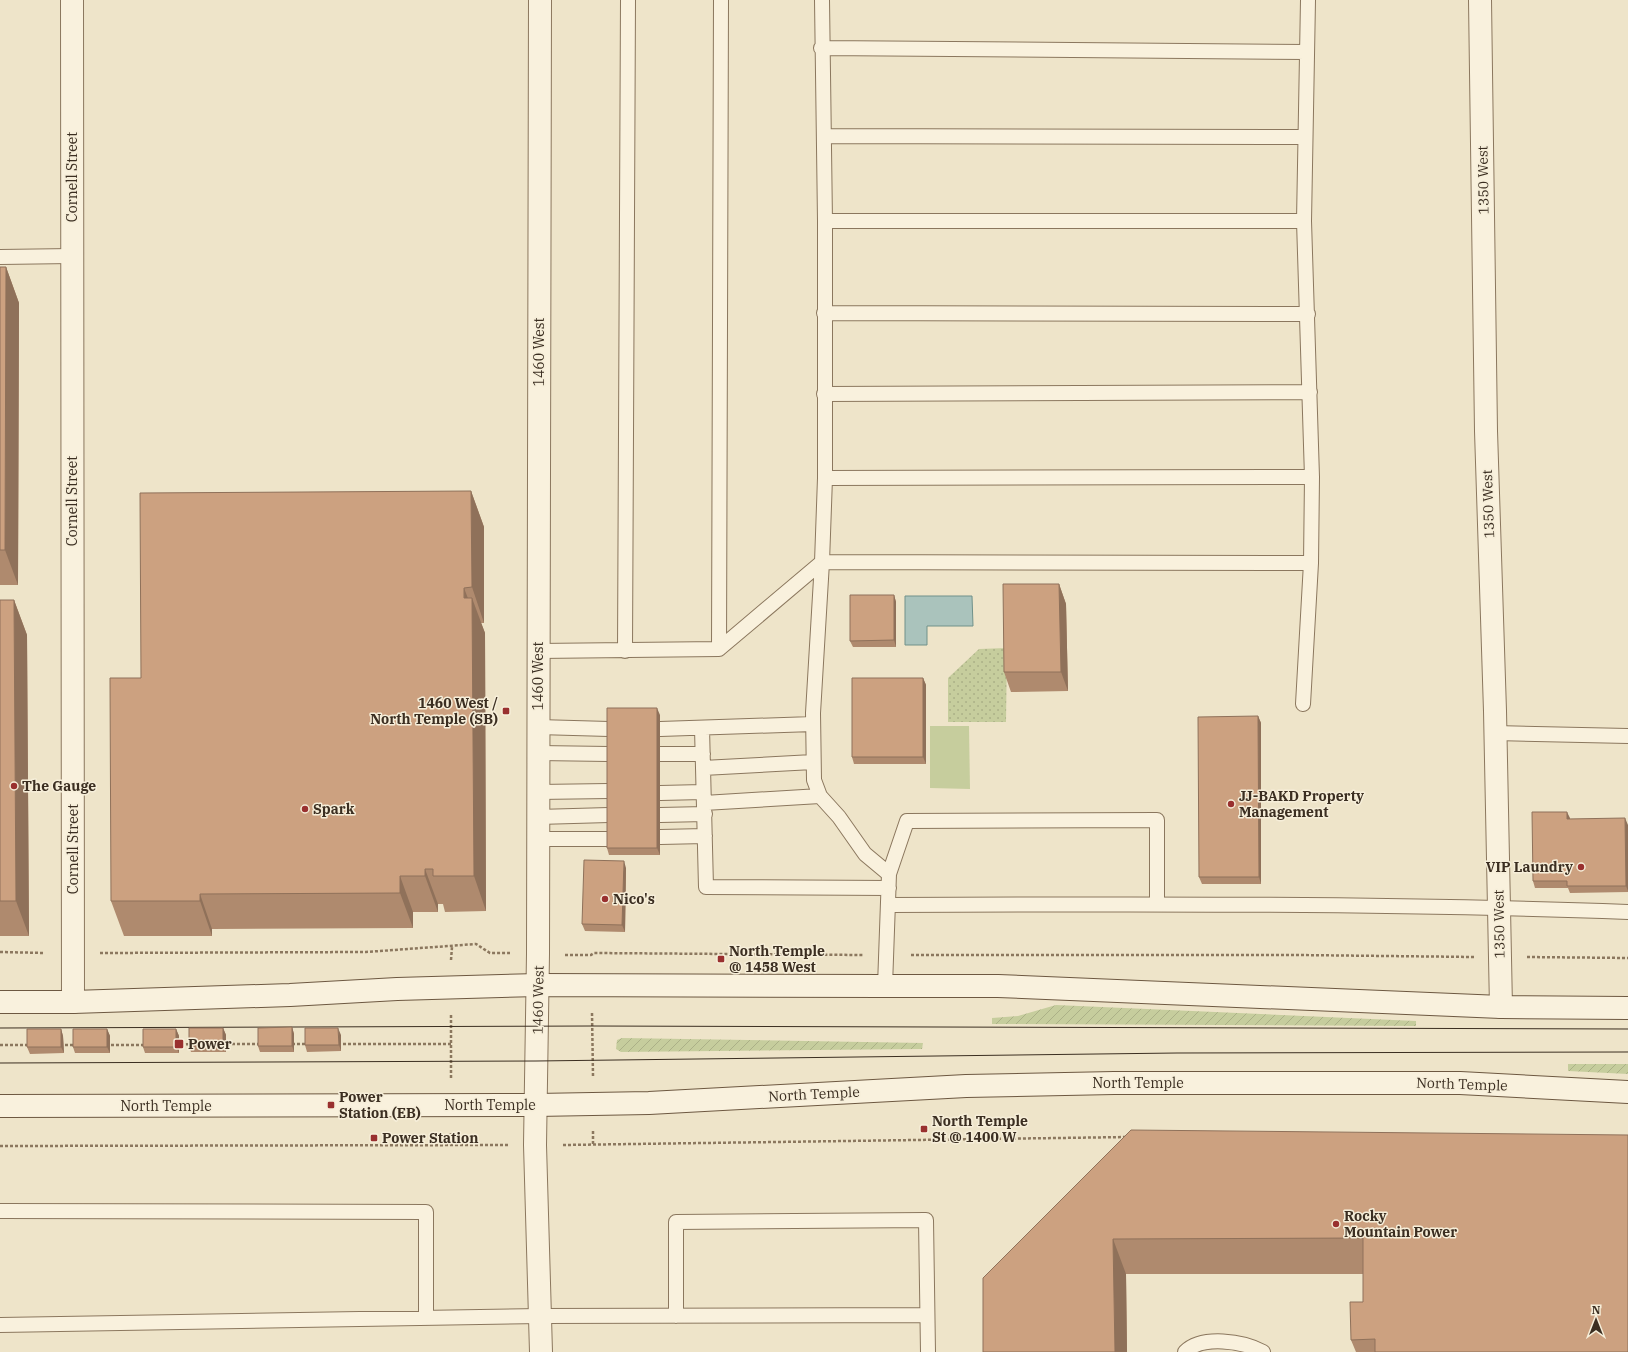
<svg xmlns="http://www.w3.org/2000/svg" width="1628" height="1352" viewBox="0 0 1628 1352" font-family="'IBM Plex Serif',serif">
	<defs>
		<pattern id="park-dots" width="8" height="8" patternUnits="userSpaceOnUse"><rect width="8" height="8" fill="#c6cd9d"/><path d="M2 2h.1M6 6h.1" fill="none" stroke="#abb087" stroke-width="1.8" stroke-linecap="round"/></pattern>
		<pattern id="garden-furrows" width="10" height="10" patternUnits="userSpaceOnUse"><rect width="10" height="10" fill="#c6cd9d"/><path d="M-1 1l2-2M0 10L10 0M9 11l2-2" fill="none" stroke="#abb087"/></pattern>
	</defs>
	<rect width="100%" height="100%" fill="#eee4c9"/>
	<path fill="#c6cd9d" d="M930 726H969L970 789 930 788Z"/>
	<path fill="url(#park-dots)" d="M1007 648 1006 722H948V678L979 649Z"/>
	<path fill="url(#garden-furrows)" d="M1056 1005 1416 1021V1026L992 1024V1018L1018 1016Z
		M622 1038 923 1043 922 1049 621 1052 616 1049 617 1040Z
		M1568 1064H1628V1074L1568 1071Z"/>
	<path fill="#aac3bc" stroke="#70918a" d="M905 596H972L973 626H927V645H905Z"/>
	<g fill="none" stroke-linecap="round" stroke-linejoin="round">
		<defs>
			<path id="service" d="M822 0 825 221V478L822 562 1311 563
				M821 48 1307 52
				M824 136 1305 137
				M825 221H1304
				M0 257 72 256
				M824 313 1308 314
				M824 394 1310 392
				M825 478 1312 477
				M822 562 813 713 814 780 820 796 839 817 865 854 889 874
				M719 649 721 0
				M538 651 719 649 822 562
				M625 651 628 0
				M1303 704 1311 563 1312 477 1304 221 1308 0
				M538 727 609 729
				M702 728 706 887 889 888
				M660 729 813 724
				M1495 733 1628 736
				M538 753 609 754
				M660 754H703
				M703 768 813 762
				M538 792 609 791
				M660 793 703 792
				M704 803 820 796
				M660 815 705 814
				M538 817 609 815
				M660 837 705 836
				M538 839H609
				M889 905C1135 904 1382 903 1628 912
				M885 986 889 874 907 821 1157 820V903
				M0 1211 426 1212V1318
				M676 1316V1222L926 1220 928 1352
				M0 1325 540 1316 927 1315
				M1185 1352C1202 1335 1243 1341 1263 1352"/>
			<path id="minor" d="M72 0 73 1002
				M540 0 538 954 535 1145 541 1352
				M1480 0 1486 431 1495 711 1501 1007"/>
			<path id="secondary" d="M0 1002H73L290 995 397 989 538 985 885 986H998L1501 1007 1628 1008
				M0 1106 536 1105 649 1103 966 1086 1114 1083H1460L1628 1092"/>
		</defs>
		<use href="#service" stroke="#8b775e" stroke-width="16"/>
		<use href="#minor" stroke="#8b775e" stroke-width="24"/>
		<use href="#secondary" stroke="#6d5841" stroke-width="24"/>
		<path stroke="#8b775e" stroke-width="2.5" stroke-dasharray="3 2" stroke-linecap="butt" d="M0 952 45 953
			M100 953 366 952 476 944 490 953H510
			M565 955H591L594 953 864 955
			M911 955H1298L1474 957
			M1527 957 1628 958
			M451 960 452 947
			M592 1013 593 1076
			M222 1044H259
			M292 1044H307
			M338 1044H451
			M0 1045H29
			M60 1045H75
			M106 1045H145
			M176 1045 191 1044
			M451 1078V1015
			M593 1131V1144
			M451 1145V1133
			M563 1145 1128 1137
			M0 1146 508 1145"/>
		<use href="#service" stroke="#f9f1dd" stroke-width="14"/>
		<use href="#minor" stroke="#f9f1dd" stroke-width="22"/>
		<use href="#secondary" stroke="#f9f1dd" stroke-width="22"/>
		<path stroke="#3b2e21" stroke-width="1" d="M0 1028 592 1026 1628 1029
			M0 1063 536 1061 1177 1053 1628 1052"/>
	</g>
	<path fill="#af8a6e" d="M0 267H6L19 303 18 585H0Z
		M471 491 484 527V623H481L485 633 486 911 445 912 443 904H438V912H413V928L212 929V936H124L111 901 141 678Z
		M1059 584 1066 604 1068 691 1011 692 1004 672Z
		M894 595 896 602V647H853L850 641Z
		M0 600H14L27 635 29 936H0Z
		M923 678 926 685V764H854L852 757Z
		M660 715V855H609L607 848Z
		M1258 716 1261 723V884H1202L1199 877Z
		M1570 819 1628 825V892L1570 893 1568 888H1535L1533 881Z
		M626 868 625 932 585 931 582 924Z
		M292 1027 294 1034V1052H260L258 1046Z
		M223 1028 226 1035V1052H191L189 1046Z
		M61 1029 63 1036 64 1053 30 1054 27 1047Z
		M107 1029 110 1036V1053H75L73 1047Z
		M176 1029 179 1036V1053H145L143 1047Z
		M341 1035V1051L307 1052 305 1045Z
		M1131 1130 1628 1352H1356L1351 1340 1363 1302V1274H1126L1127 1352H983Z"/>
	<path fill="#8f715a" d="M6 267 19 303 18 585 5 550Z
		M471 491 484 527V623L472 587Z
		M1059 584 1066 604 1068 691 1061 672Z
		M464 588 472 609V598L485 633 486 911 474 876Z
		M894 595 896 602V647L894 640Z
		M14 600 27 635 29 936 16 901Z
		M923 678 926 685V764L923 757Z
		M657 708 660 715V855L657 848Z
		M1258 716 1261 723V884L1259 877Z
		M1567 812 1570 818V826L1567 819Z
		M1625 818 1628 825V891L1626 886Z
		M624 861 626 868 625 932 622 925Z
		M425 869 438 904V912L425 876Z
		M400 876 413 912V928L400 893Z
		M200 894 212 929V936L200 901Z
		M292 1027 294 1034V1052L292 1046Z
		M223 1028 226 1035V1052L223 1046Z
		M338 1028 341 1035V1051L339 1045Z
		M61 1029 63 1036 64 1053 61 1047Z
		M107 1029 110 1036V1053L107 1047Z
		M176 1029 179 1036V1053L176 1047Z
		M1113 1239 1126 1274 1127 1352H1115Z"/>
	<path fill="#cca180" stroke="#8f715a" d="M0 267H6L5 550H0Z
		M471 491 472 587 464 588V598H472L474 876H433V869H425V876H400V893L200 894V901H111L110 678H141L140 493Z
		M1003 584H1059L1061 672H1004Z
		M850 595H894V640L850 641Z
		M0 600H14L16 901H0Z
		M852 678H923V757H852Z
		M607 708H657V848H607Z
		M1258 716 1259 877H1199L1198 717Z
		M1532 812H1567V819L1625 818 1626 886H1567V881H1533Z
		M584 860 624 861 622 925 582 924Z
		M292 1027V1046H258V1028Z
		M189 1028H223V1046H189Z
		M305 1028H338L339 1045H305Z
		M27 1029H61V1047H27Z
		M73 1029H107V1047H73Z
		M143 1029H176V1047H143Z
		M1131 1130 1628 1135V1352H1375V1339L1351 1340 1350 1302H1363V1238L1113 1239 1115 1352H983V1278Z"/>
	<g fill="#99302f" stroke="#f6eed9" stroke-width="1.5">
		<rect x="502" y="707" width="8" height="8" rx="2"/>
		<circle cx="14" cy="786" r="4"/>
		<circle cx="1231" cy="804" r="4"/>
		<circle cx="305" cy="809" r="4"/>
		<circle cx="1581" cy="867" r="4"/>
		<circle cx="605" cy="899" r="4"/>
		<rect x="717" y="955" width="8" height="8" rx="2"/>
		<rect x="174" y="1039" width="10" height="10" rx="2"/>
		<rect x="327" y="1101" width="8" height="8" rx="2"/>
		<rect x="920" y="1125" width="8" height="8" rx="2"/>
		<rect x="370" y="1134" width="8" height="8" rx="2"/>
		<circle cx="1336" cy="1224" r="4"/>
	</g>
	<g text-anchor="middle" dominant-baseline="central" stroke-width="3" stroke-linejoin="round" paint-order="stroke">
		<g font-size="14" fill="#3b2e21" stroke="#f6eed9">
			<text transform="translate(72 177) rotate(-90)">Cornell Street</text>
			<text transform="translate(1483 180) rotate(-91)">1350 West</text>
			<text transform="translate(539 352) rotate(-90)">1460 West</text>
			<text transform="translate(72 501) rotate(-90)">Cornell Street</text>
			<text transform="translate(1488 504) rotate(-92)">1350 West</text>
			<text transform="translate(538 676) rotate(-90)">1460 West</text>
			<text transform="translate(73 849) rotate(-90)">Cornell Street</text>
			<text transform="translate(1499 924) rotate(-91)">1350 West</text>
			<text transform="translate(538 1000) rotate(-89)">1460 West</text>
			<text x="1138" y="1083">North Temple</text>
			<text transform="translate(1462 1084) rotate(2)">North Temple</text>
			<text transform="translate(814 1094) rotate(-3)">North Temple</text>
			<text x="490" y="1105">North Temple</text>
			<text x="166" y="1106">North Temple</text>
		</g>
		<g font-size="14" font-weight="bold" fill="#3b2e21" stroke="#f6eed9" text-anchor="start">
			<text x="498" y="703" text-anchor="end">1460 West /<tspan x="498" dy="16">North Temple (SB)</tspan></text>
			<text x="22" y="786">The Gauge</text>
			<text x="1239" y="796">JJ-BAKD Property<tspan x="1239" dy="16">Management</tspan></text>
			<text x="313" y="809">Spark</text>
			<text x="1573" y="867" text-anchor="end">VIP Laundry</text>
			<text x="613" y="899">Nico's</text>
			<text x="729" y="951">North Temple<tspan x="729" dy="16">@ 1458 West</tspan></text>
			<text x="188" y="1044">Power</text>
			<text x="339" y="1097">Power<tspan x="339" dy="16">Station (EB)</tspan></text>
			<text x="932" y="1121">North Temple<tspan x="932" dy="16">St @ 1400 W</tspan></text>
			<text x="382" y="1138">Power Station</text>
			<text x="1344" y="1216">Rocky<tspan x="1344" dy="16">Mountain Power</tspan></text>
		</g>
	</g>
	<g transform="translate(1596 1320)" stroke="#f6eed9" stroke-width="3" paint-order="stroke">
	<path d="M0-3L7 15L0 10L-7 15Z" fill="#3b2e21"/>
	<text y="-6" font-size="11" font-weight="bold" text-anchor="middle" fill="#3b2e21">N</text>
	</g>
</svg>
